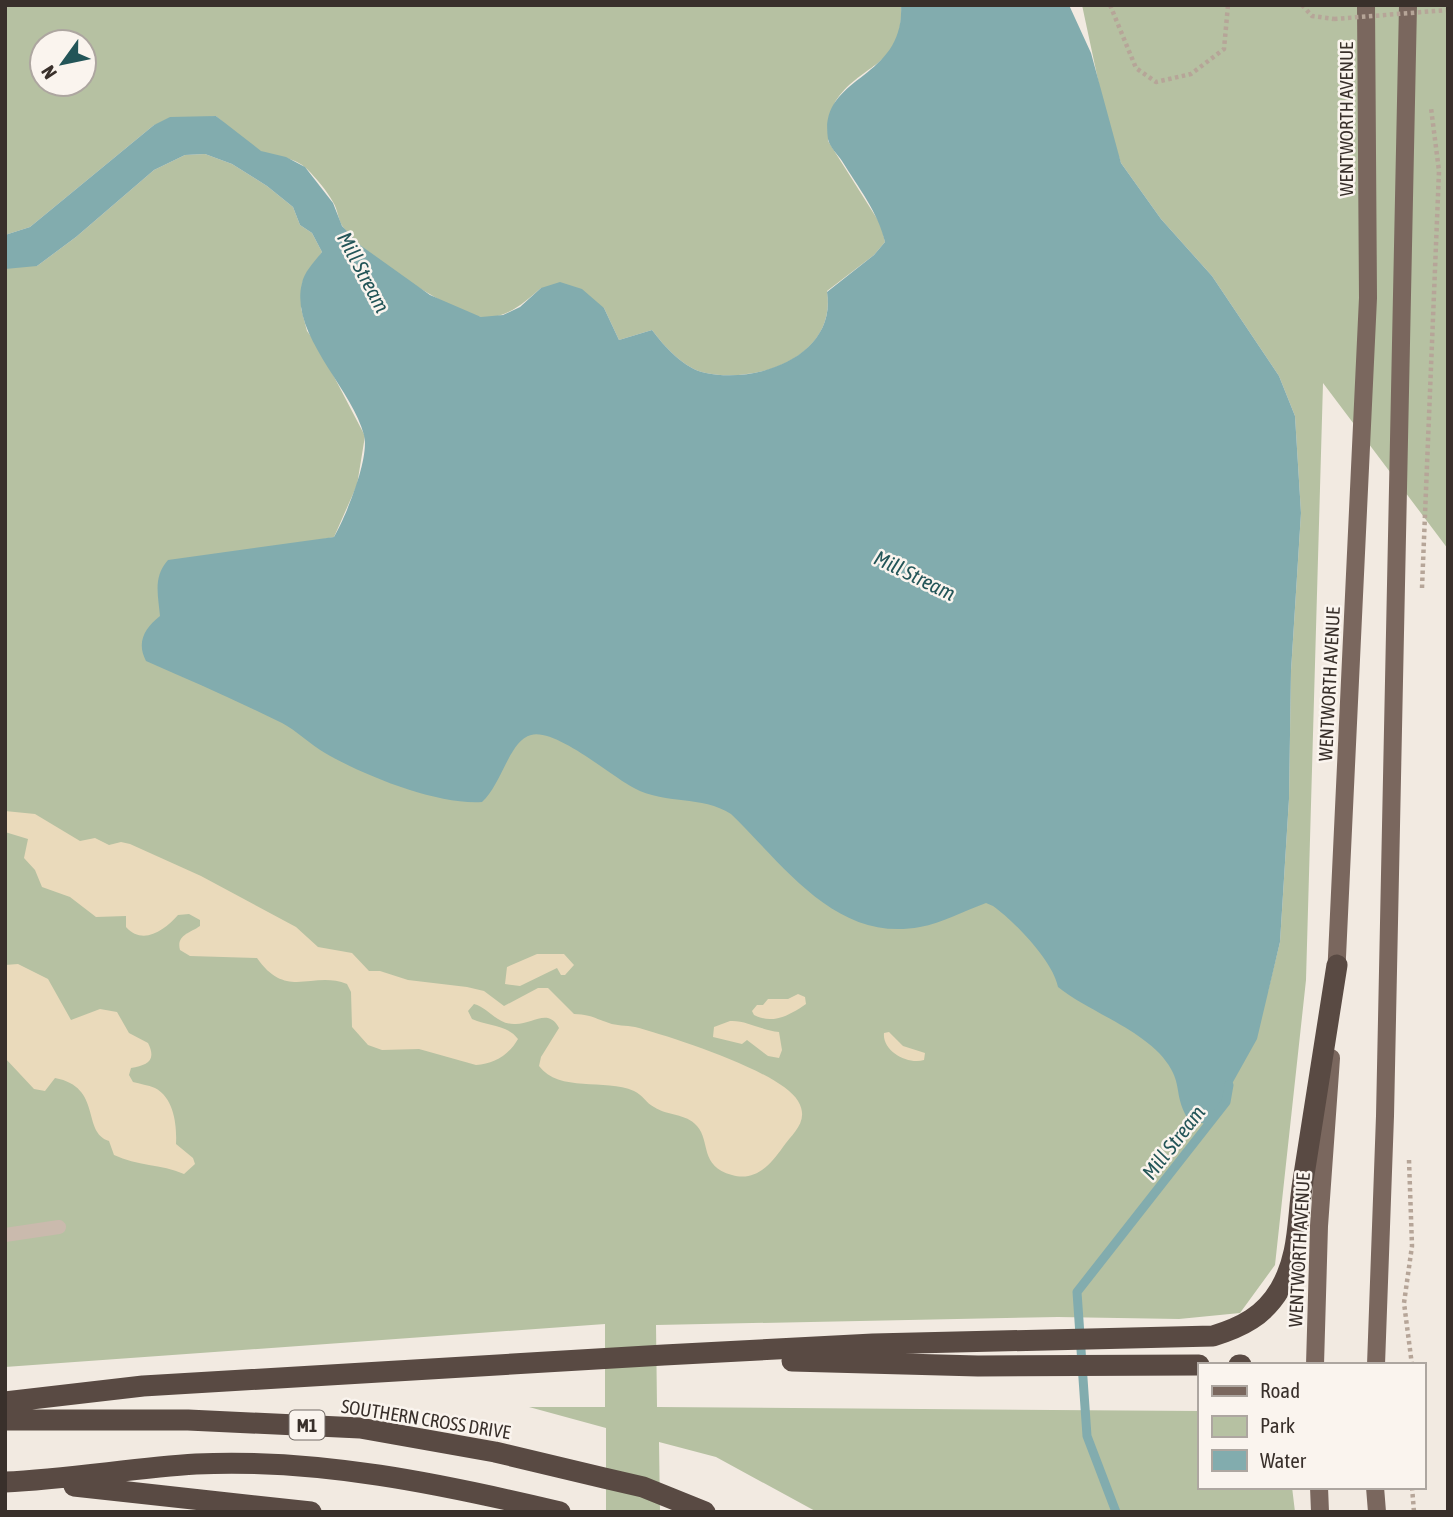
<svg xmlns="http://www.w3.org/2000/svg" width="1453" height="1517" viewBox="0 0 1453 1517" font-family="'Asap Condensed',sans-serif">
	<rect width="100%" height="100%" fill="#f2eae1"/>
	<path fill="#b6c1a2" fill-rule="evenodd" d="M5 5H901C904 67 864 61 837 99 830 108 830 129 828 141L881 225 885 242 874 255 827 291C837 356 759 384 706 373 684 369 664 346 652 330L619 340 604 308 541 288C524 303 505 320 481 317 449 312 361 253 343 227 338 220 338 210 333 202 327 191 316 178 307 169 295 157 277 157 262 152 245 145 230 128 216 116L154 125 30 227 5 235ZM42 42H84V84H42Z
		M1082 5H1448V549L1323 383 1306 980 1275 1265 1240 1313 1179 1319 1058 1317 656 1325 657 1407 1199 1411V1487H1292L1295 1512H817L716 1457 659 1442 660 1512H606V1428L529 1407H605V1324L5 1367V248L37 266 76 237 154 170 185 155 205 154 232 164 267 186 293 207 300 225 312 233 322 252 302 283 301 308 307 331 318 346 365 436 357 485 334 537 299 544 1268 991 1280 942 1289 799 1291 671 1301 513 1295 416 1279 376 1212 276 1161 219 1121 163 1107 122Z"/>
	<path fill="#eadabb" d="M5 811 35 814 80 841 95 838 109 845 121 842 130 844 201 876 296 927 318 947 352 953 369 971H380L408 980 467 987 484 991 504 1006 538 988H548L574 1014C593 1015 593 1018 609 1023 616 1026 626 1025 635 1027 669 1036 780 1071 798 1101 810 1121 793 1133 783 1147 771 1164 756 1182 732 1175 699 1166 711 1142 697 1126 686 1113 667 1116 654 1107 646 1103 643 1095 634 1091 605 1078 559 1093 539 1066L541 1057 559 1028C548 1007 532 1025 514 1024 496 1024 489 1008 474 1004L468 1011 472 1019C486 1026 507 1024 518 1039 509 1055 494 1064 476 1065L419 1049 382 1050 368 1045 352 1027 351 992 347 984C312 970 287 1001 257 958L190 956 180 950C176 935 190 933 200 926V920L189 914 178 915C165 930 143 946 126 927V916L96 917 70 897 42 887 35 870 24 858 28 839 5 832Z
		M537 954H564L574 965 565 975H561L557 968 520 986 505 984 507 967Z
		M18 964 48 979 71 1020 100 1009 117 1012 129 1033 148 1043C157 1061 147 1065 131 1068L129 1075 133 1082C140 1084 148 1085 155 1088 174 1098 177 1125 176 1144L193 1158 195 1164 184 1174C161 1164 137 1166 114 1155L109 1141C81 1132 103 1087 55 1078L45 1091 34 1089 5 1058V965Z
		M798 994 805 997 806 1004C790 1015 773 1025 754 1015L752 1011 757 1005H763L768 999H788Z
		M730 1021C746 1020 760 1030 779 1032L782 1050 779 1058 768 1056 747 1040 742 1044 713 1037 714 1027Z
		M889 1032 903 1046 925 1053 924 1060C908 1065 882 1051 884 1033Z"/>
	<path fill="#82acae" d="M901 5H1069L1091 53 1121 163 1161 219 1212 276 1279 376 1295 416 1301 513 1291 671 1289 799 1280 942 1257 1039 1209 1125 1188 1119C1175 1098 1181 1086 1171 1069 1151 1032 1090 1013 1058 987 1053 961 1014 921 993 906L986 903C964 911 942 923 920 927 836 943 783 864 731 814 702 795 665 805 634 788 612 777 556 728 531 735 509 741 502 784 482 802 437 805 365 776 325 753 310 744 297 731 282 723 237 701 192 681 146 661 136 642 145 628 160 616 158 594 153 577 168 560L334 537C346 516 370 458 364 435 352 388 289 334 302 283 304 272 315 261 322 252L312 233 300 225 293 207 267 186 232 164 205 154 185 155 154 170 76 237 37 266 5 269V235L30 227 154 125 170 117 216 116 261 151 286 157 305 167 333 203 342 226 360 245 430 295 481 317 503 315 520 307 541 288 560 282 582 289 604 308 619 340 652 330C664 346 684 369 706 373 759 384 837 355 827 292L874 255 885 242C878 212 858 187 842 161 838 155 829 146 828 139 818 74 905 82 901 5Z"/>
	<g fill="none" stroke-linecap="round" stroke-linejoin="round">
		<path stroke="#82acae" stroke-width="9" d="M1116 1512 1087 1436 1077 1292 1226 1102 1229 1085"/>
		<path stroke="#b6a598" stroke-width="4.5" stroke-dasharray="3.5 3.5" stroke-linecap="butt" d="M1110 5 1136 68 1156 82 1191 74 1224 49 1228 5
			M1302 5 1312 16 1334 19
			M1422 588 1439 171 1431 108
			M1409 1160 1412 1246 1404 1303 1412 1365
			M1412 1487 1414 1512"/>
		<path stroke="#cabaad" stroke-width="14" d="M5 1235 59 1227"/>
		<path stroke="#7a675e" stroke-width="18" d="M1336 978 1368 298 1366 5
			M1315 1365 1319 1226 1331 1058
			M1376 1365 1385 1116 1408 5
			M1319 1487 1320 1512
			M1375 1487 1377 1512"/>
		<path stroke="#594a43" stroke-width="21" d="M792 1361 978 1366 1199 1365
			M1239 1365H1241
			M5 1402 143 1386 664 1355 873 1344 1213 1336C1242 1327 1264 1316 1280 1289 1300 1255 1297 1219 1303 1181 1314 1109 1325 1037 1337 965
			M5 1420H188L360 1428 495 1452 604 1478 643 1487 705 1512
			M5 1482C69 1479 133 1468 196 1464 318 1458 442 1484 560 1512
			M74 1486 311 1512"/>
		<path stroke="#b6a598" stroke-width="4.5" stroke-dasharray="3.5 3.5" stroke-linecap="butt" d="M1334 19 1448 10"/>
	</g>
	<g text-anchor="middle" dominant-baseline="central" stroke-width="5" stroke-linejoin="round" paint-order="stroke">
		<rect fill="#faf4ee" stroke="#736b66" stroke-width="2" x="289.5" y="1410.5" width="35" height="29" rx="5"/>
		<g font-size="18" font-weight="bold" fill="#39302b">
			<text x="307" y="1425">M1</text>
		</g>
		<g font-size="19" fill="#39302b" stroke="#faf4ee">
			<text transform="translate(1346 119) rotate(-90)">WENTWORTH AVENUE</text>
			<text transform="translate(1329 684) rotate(-87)">WENTWORTH AVENUE</text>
			<text transform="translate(1299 1250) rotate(-87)">WENTWORTH AVENUE</text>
			<text transform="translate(426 1419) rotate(9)">SOUTHERN CROSS DRIVE</text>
		</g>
		<g font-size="21" font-style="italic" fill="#235558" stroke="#faf4ee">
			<text transform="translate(364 272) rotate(62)">Mill Stream</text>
			<text transform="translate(915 575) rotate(26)">Mill Stream</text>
			<text transform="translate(1173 1142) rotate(-52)">Mill Stream</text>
		</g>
	</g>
	<rect width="1453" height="1517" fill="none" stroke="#39302b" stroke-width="14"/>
	<rect x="1198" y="1363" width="228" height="126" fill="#faf4ee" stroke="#ada6a0" stroke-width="2"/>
	<rect x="1212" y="1386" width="35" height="10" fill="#7a675e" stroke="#ada6a0" stroke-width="2"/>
	<text x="1260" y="1398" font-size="21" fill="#39302b">Road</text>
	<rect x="1212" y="1416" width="35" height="21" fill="#b6c1a2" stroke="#ada6a0" stroke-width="2"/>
	<text x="1260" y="1433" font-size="21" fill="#39302b">Park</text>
	<rect x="1212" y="1450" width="35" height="21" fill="#82acae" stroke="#ada6a0" stroke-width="2"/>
	<text x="1260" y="1468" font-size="21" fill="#39302b">Water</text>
	<g transform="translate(63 63) rotate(237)"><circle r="33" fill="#faf4ee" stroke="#ada6a0" stroke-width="2"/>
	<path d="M0-5L12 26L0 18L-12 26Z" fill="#235558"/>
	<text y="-10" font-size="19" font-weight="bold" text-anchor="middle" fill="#39302b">N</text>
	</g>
</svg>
